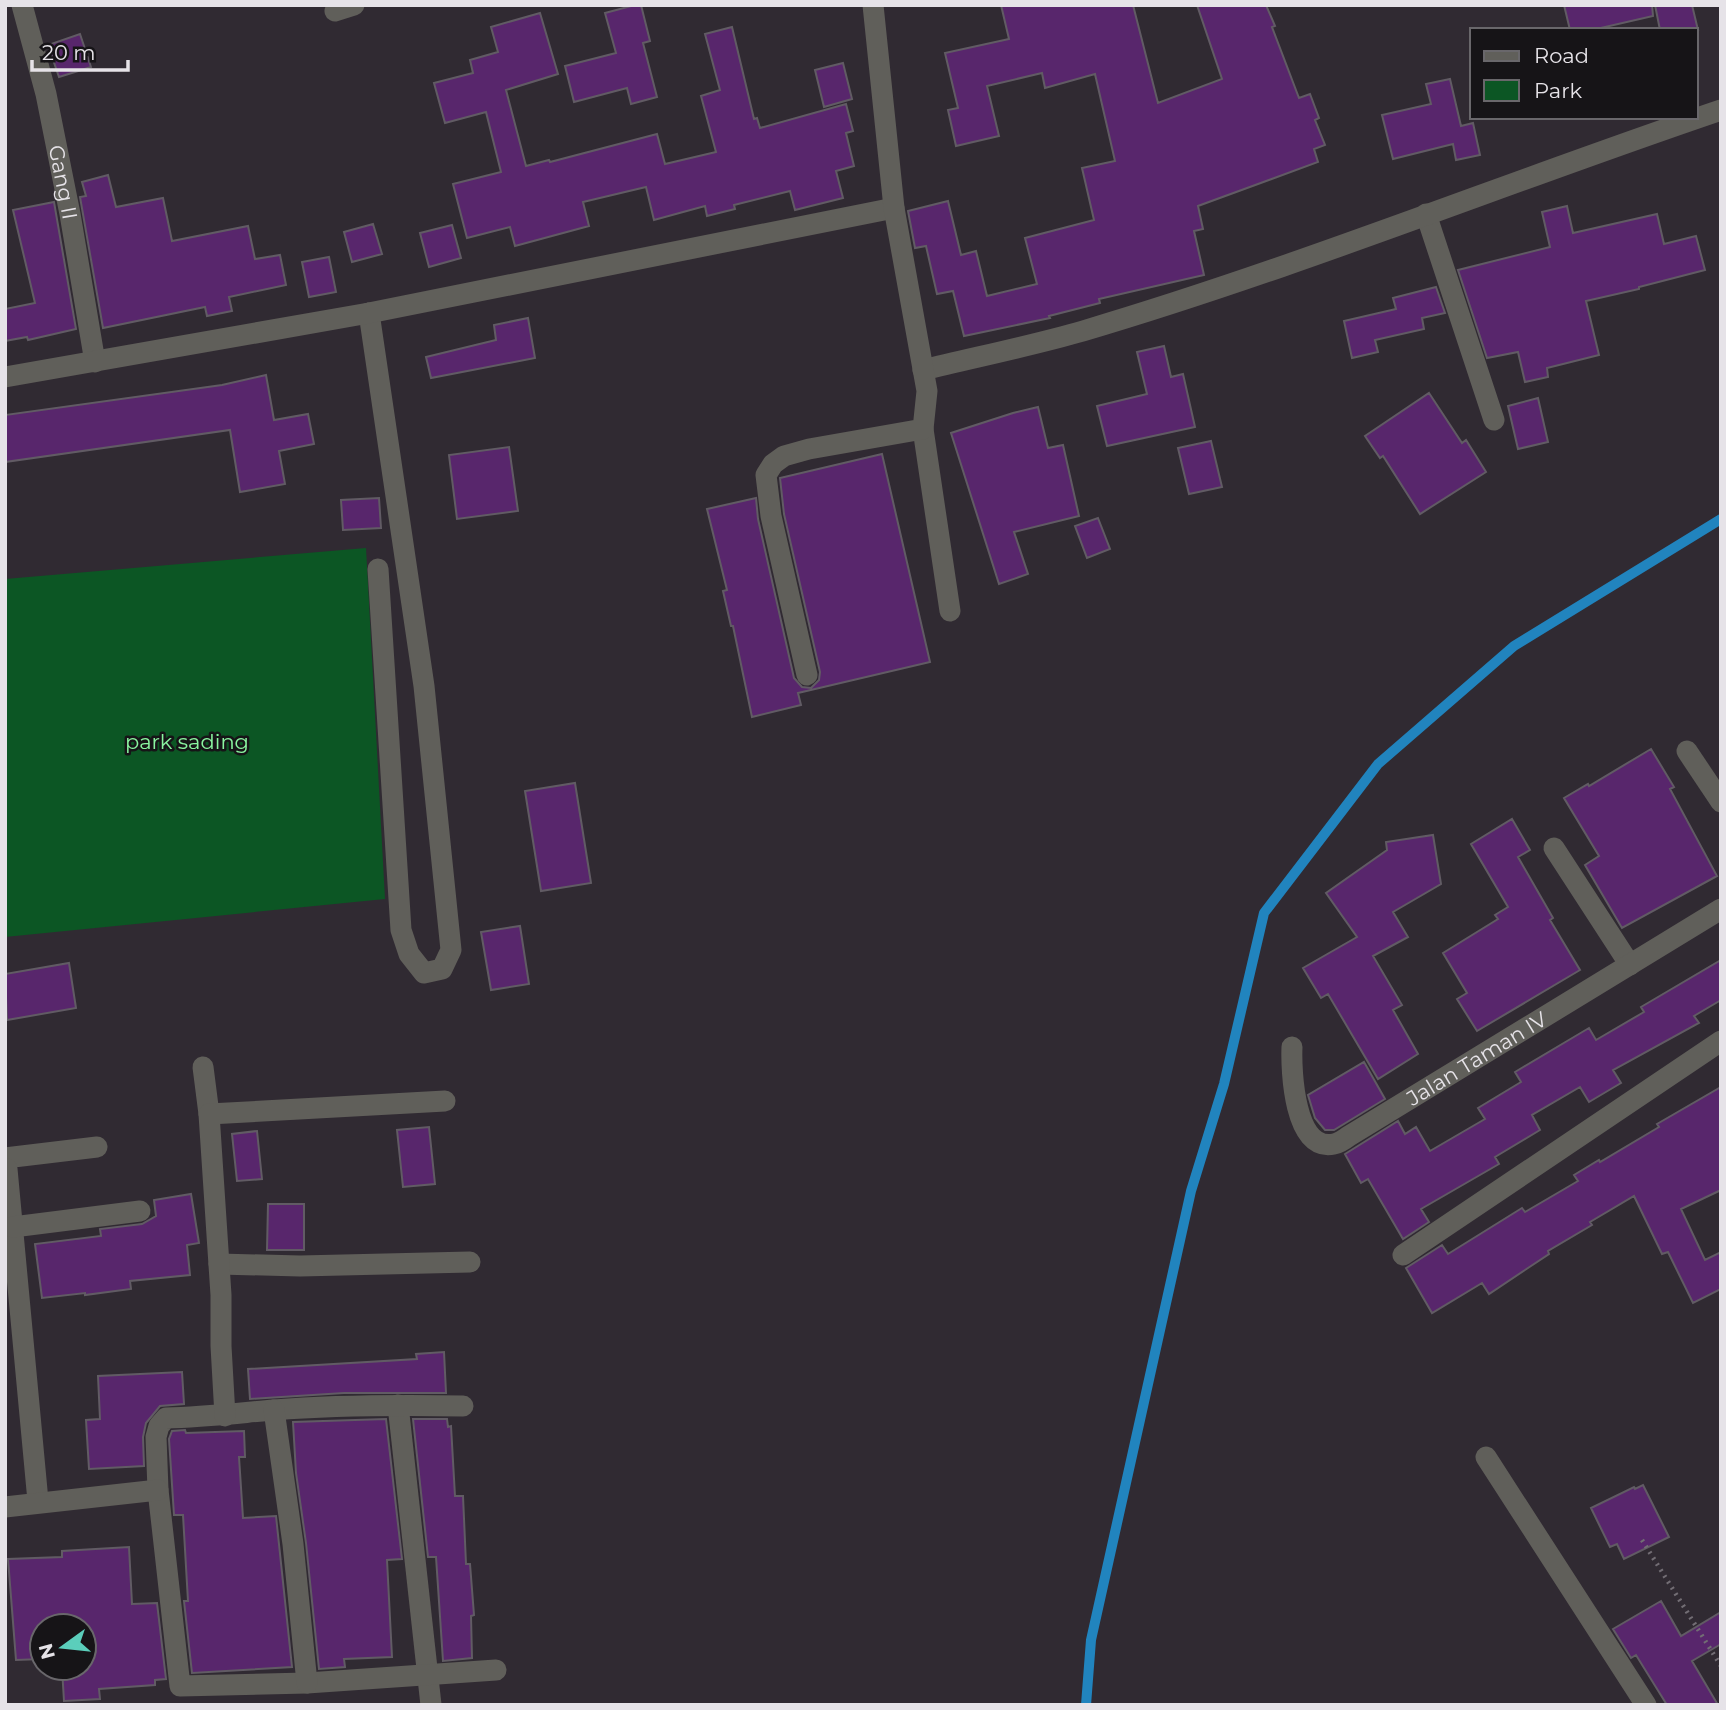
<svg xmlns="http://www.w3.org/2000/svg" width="1726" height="1710" viewBox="0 0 1726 1710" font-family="Montserrat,sans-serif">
	<rect width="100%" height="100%" fill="#302a32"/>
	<path fill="#0c5624" d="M366 548 385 899 5 937V579Z"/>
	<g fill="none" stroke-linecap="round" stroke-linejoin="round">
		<path stroke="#2184be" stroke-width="10" d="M1086 1705 1091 1640 1191 1191 1224 1084 1264 913 1378 764 1514 646 1721 519"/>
	</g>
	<path fill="#58266c" stroke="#615b64" stroke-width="2" d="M635 5H641L650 41 643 43 657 97 631 104 627 88 574 102 565 66 616 53 605 13Z
		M1001 5H1133L1158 103 1222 79 1197 5H1266L1275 26 1272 27 1299 98 1310 94 1319 118 1315 120 1325 145 1314 149 1318 162 1198 206 1203 229 1194 231 1204 275 1099 299 1100 303 1049 316 1050 318 964 336 953 291 937 294 926 246 915 248 908 211 948 201 961 255 976 251 987 296 1037 284 1025 238 1094 220 1082 168 1115 161 1095 74 1045 88 1042 73 987 86 999 136 956 146 948 110 958 108 945 53 1009 39Z
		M1564 5H1652L1653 16 1592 30H1570Z
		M1655 5H1692L1698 30H1660Z
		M540 13 558 74 506 90 526 166 549 160 550 162 657 134 665 164 716 152 701 96 720 90 705 34 732 27 754 119 757 118 760 128 846 104 853 131 846 133 854 166 836 171 843 198 795 210 790 191 734 205 735 209 707 216 705 206 654 220 646 187 583 202 589 226 515 246 510 227 467 238 453 184 501 172 486 112 445 123 434 83 473 73 470 60 498 52 491 27Z
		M80 34 91 67 59 77 48 45Z
		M843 63 852 99 824 107 815 70Z
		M1450 79 1461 126 1473 123 1480 155 1456 160 1453 144 1393 159 1382 115 1431 104 1426 84Z
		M108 175 116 207 163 198 172 241 248 226 255 259 280 255 286 285 229 297 232 311 207 316 205 307 103 328 80 197 86 196 82 182Z
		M54 202 76 329 28 340 27 337 5 341V309L35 303 13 210Z
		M1567 206 1573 233 1657 214 1664 244 1696 236 1705 270 1639 287V289L1586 301 1599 355 1547 368 1548 377 1525 382 1518 352 1487 358 1458 270 1550 247 1542 212Z
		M373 224 382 254 352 262 344 232Z
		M452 225 461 258 429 267 420 233Z
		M329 257 336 292 309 297 302 262Z
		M1436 287 1445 313 1422 318 1424 329 1375 340 1378 352 1352 358 1344 321 1396 309 1393 298Z
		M528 318 535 358 431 378 426 357 496 340 494 325Z
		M1164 346 1171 377 1183 374 1195 427 1107 446 1097 406 1147 394 1137 352Z
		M266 375 274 420 308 414 314 444 279 451 285 484 240 492 230 430 5 462V415L222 385Z
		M1429 393 1462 443 1466 440 1486 472 1420 514 1383 456 1380 458 1365 436Z
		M1538 398 1548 442 1518 449 1508 406Z
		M1038 407 1048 448 1063 445 1079 516 1014 532 1028 574 999 584 951 433 1013 413Z
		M1211 441 1222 487 1189 494 1178 448Z
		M509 447 518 511 457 519 449 455Z
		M882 454 930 662 798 693 801 705 752 717 733 626H731L723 591 727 590 707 509 756 498 758 519 794 678 802 687 811 688 819 680 820 672 784 514 780 478Z
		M379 498 381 528 343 530 341 500Z
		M1098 518 1110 549 1087 558 1075 526Z
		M1651 749 1674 787 1670 789 1717 876 1622 928 1585 865 1599 856 1564 798 1588 784 1589 786Z
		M575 783 591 883 541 891 525 791Z
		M1512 819 1530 850 1518 857 1553 918 1550 920 1580 970 1477 1031 1457 999 1467 993 1443 953 1498 919 1495 915 1508 907 1471 844Z
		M1433 835 1441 884 1393 912 1408 937 1373 956 1402 1005 1393 1010 1418 1054 1378 1079 1328 994 1321 998 1303 968 1357 937 1326 893 1387 850 1386 842Z
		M520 926 529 984 491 990 481 932Z
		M1721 960V1000L1694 1016 1699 1023 1613 1070 1621 1083 1589 1102 1580 1087 1532 1115 1540 1130 1495 1157 1499 1164 1421 1209 1429 1222 1403 1239 1368 1179 1361 1183 1345 1154 1398 1121 1405 1134 1416 1127 1430 1151 1485 1119 1478 1108 1521 1082 1515 1072 1589 1028 1596 1040 1644 1012 1641 1007Z
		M69 963 76 1008 7 1020 5 974Z
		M1364 1062 1385 1099 1334 1130H1325L1315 1118 1308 1095Z
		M1721 1087V1190L1681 1209 1705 1260 1721 1252V1289L1693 1303 1668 1252 1662 1254 1634 1196 1590 1222 1592 1225 1548 1251 1549 1254 1489 1294 1482 1283 1432 1313 1406 1268 1442 1245 1448 1254 1522 1208 1525 1212 1578 1181 1574 1175 1599 1160 1600 1162 1659 1127 1657 1124Z
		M429 1127 435 1184 403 1187 397 1130Z
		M257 1131 262 1179 237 1181 232 1134Z
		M191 1194 199 1243 187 1245 190 1275 130 1281 131 1289 85 1295V1293L42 1298 35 1244 101 1236 100 1229 142 1224 156 1216 154 1200Z
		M268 1204H304V1250H267Z
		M444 1352 446 1393H344L250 1399 248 1369 417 1359 416 1354Z
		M182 1372 184 1404 160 1406 146 1423 143 1437 144 1466 89 1469 86 1420 100 1419 98 1376Z
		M386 1419 402 1559 387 1560 392 1657 344 1659 345 1667 319 1669 306 1543 296 1473 293 1422Z
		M413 1419H447L448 1427 451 1426 455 1496H463L466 1564H470L474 1615 471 1616 472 1658 443 1661 436 1557H428Z
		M185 1430 186 1433 244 1431 245 1457H239L243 1518 276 1516 292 1667 192 1673 184 1601H188L183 1515H174L169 1439 172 1431Z
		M1643 1485 1669 1537 1624 1559 1617 1544 1610 1547 1591 1508 1634 1487 1635 1489Z
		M129 1547 132 1604 157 1603 166 1679 155 1680V1685L99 1689 100 1699 64 1701 62 1668H84V1626H42V1659L16 1660 8 1559 62 1557V1551Z
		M1661 1601 1681 1636 1721 1612V1644L1692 1661 1718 1705H1667L1636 1655 1631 1658 1613 1629Z"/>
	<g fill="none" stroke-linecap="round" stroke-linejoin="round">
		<path stroke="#726d74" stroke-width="4.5" stroke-dasharray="2 5" stroke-linecap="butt" d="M1642 1540 1721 1666"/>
		<g stroke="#605f5a" stroke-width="21">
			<path id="s1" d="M22 5 46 94 70 214 95 362"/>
			<path d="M335 11 354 5"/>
			<path d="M1426 214 1494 420"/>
			<path d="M369 313 424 686 451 950 442 969 424 973 409 954 401 930 378 569"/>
			<path d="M923 370C976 357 1031 346 1083 331 1299 267 1508 182 1721 110"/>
			<path d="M5 377 369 313 894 208"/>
			<path d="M923 429 950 611"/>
			<path d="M807 675 771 516 766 475 773 464 784 456 809 449 923 429 927 391 894 208 873 5"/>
			<path d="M1687 751 1721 802"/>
			<path d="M1554 848 1630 965"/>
			<path id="s2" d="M1292 1047C1291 1070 1294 1153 1334 1144 1339 1143 1345 1139 1349 1136L1721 909"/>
			<path d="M203 1067 209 1114"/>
			<path d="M5 1158 97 1147"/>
			<path d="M7 1169 38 1501"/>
			<path d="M13 1227 140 1211"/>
			<path d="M1403 1255 1721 1041"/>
			<path d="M219 1264 300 1266 470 1262"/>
			<path d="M398 1405 431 1705"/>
			<path d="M463 1406C400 1405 337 1405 274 1410 238 1413 203 1417 166 1418L159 1426 156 1437 158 1490 180 1686 307 1683 496 1670"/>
			<path d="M274 1410 293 1544 307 1683"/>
			<path d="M225 1416 221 1346V1295L209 1114 445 1101"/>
			<path d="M1486 1457 1646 1705"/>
			<path d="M5 1507 158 1490"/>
		</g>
	</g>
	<g text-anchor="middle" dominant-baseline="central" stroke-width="5" stroke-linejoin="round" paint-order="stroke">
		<g font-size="21" fill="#e6e3e8" stroke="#161417">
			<text stroke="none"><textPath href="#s1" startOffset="182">Gang II</textPath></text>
			<text stroke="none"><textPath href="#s2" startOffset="285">Jalan Taman IV</textPath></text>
		</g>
		<g font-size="21" fill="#8af5a0" stroke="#161417">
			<text x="187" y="741">park sading</text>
		</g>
	</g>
	<rect width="1726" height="1710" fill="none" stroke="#e6e3e8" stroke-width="14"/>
	<rect x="1470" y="28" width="228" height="91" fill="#161417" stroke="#69676b" stroke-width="2"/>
	<rect x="1484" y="51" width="35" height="10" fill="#605f5a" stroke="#69676b" stroke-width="2"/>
	<text x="1534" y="63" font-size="21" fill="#e6e3e8">Road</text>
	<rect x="1484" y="80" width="35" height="21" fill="#0c5624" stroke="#69676b" stroke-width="2"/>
	<text x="1534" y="98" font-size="21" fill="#e6e3e8">Park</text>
	<g transform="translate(63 1647) rotate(255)"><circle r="33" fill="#161417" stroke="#69676b" stroke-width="2"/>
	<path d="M0-5L12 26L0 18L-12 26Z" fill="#5bcebb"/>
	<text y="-10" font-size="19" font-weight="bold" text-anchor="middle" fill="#e6e3e8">N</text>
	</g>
	<path d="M32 60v10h96v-10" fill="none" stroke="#e6e3e8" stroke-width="3.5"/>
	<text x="42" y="60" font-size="21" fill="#e6e3e8" stroke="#161417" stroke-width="5" paint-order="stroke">20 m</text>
</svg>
